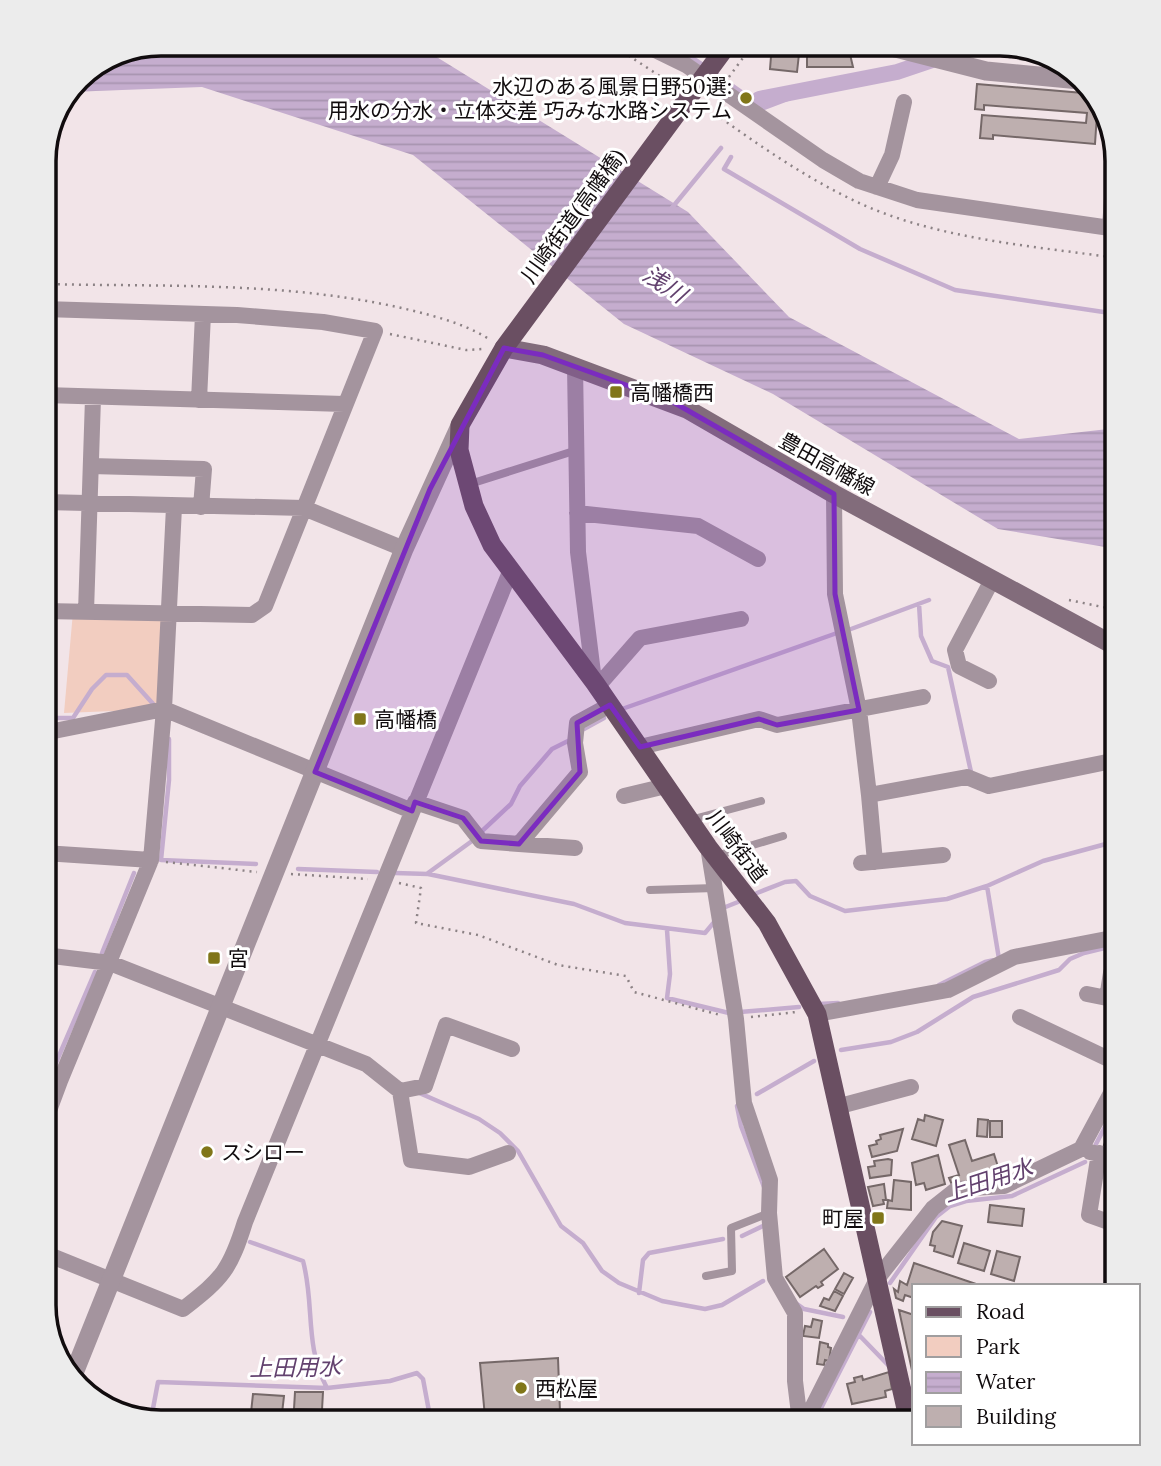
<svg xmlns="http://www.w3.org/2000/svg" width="1161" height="1466" viewBox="0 0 1161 1466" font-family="Lora,'Noto Sans JP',serif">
	<defs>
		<pattern id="water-rules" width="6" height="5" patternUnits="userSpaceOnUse" patternTransform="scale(1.75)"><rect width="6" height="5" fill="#c5adce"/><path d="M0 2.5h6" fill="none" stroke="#a894b0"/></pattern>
	</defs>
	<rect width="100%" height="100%" fill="#f2e4e8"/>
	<path fill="#f2cdc0" d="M73 612 169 615 164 709 64 713Z"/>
	<path fill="url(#water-rules)" d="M161 44H408L435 56 688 212 789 317 1019 439 1117 428V549L998 529 773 394 624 324 413 155 202 87 69 92 83 73Z"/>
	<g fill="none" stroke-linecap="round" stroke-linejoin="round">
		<path stroke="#c5adce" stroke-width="4.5" d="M665 44 684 52 706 67
			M713 72 764 108
			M764 108 822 86
			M731 157 724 169 860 249 955 290 1117 314
			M671 209 721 148
			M919 604 921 636 932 661 948 667 971 772
			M851 629 929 600
			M622 709 837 633
			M44 718H73L92 689 106 675H127L155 706
			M584 729 604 718
			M169 739V780L161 860 256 864
			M481 832 511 804 520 786 552 749 568 741
			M298 869 377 872
			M395 873 428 874 574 904 625 923 705 933 715 921
			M428 873 472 841
			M757 893 785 882 796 881 810 896 845 911 947 899 987 886 1043 861 1117 841
			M723 908 738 902
			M667 930 670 974 667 998 729 1013
			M102 953 134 873
			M939 985 985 962 999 959 987 886
			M819 1004 838 1003
			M740 1012 799 1007
			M841 1050 891 1042 917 1032 973 997 1059 970 1070 959 1084 953 1117 945
			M44 1063 55 1065 95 972
			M417 1092 479 1119 500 1133 518 1151 561 1226 583 1243 602 1271 619 1283 662 1301 705 1309 722 1305 763 1281
			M757 1094 814 1061
			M737 1106 741 1126 764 1187
			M1096 1144 1117 1104
			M742 1236 765 1225
			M250 1242 303 1261C315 1305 304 1345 327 1388
			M890 1283 936 1217 950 1206 966 1201 1012 1196 1085 1162
			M639 1293 643 1260 649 1253 723 1239
			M797 1304 804 1309 843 1317
			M859 1335 888 1365
			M911 1388H914
			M151 1419 158 1382 327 1388 390 1381 417 1373 423 1379 431 1422
			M789 1422 790 1421
			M814 1422 870 1312"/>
		<path stroke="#c5adce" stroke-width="16" d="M759 99 897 72 980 44"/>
	</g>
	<path fill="#beafaf" stroke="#756868" stroke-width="2" d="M772 44 800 45 797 72 770 69Z
		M807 50H849L853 67H807Z
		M977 84 1095 94 1098 99 1095 144 993 135V139L980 138 982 115 1086 123 1087 113 984 105V110L975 109Z
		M925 1115 943 1120 936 1146 912 1139 918 1119 924 1121Z
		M978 1119 988 1120 987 1137 977 1136Z
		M990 1121H1002V1137H990Z
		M1112 1126 1117 1128V1150L1104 1145Z
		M903 1129 897 1151 872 1157 869 1146 877 1144 876 1141 881 1139 880 1135Z
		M965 1140 972 1161 994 1154 999 1170 978 1176 980 1182 952 1185 949 1178 959 1175 949 1145Z
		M938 1155 945 1184 926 1190 924 1183 916 1185 912 1163Z
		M888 1159 892 1160 891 1175 870 1178 868 1167 875 1166 874 1161Z
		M894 1180 911 1182V1210L887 1208 888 1200 892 1201Z
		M884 1184 886 1200H883L884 1204 873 1206 868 1187Z
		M990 1205 1024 1209 1022 1226 988 1222Z
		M942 1221 962 1226 953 1257 934 1251 935 1246 930 1245 933 1232Z
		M1110 1230 1117 1232V1247L1107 1244Z
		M964 1243 990 1251 984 1271 958 1263Z
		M824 1249 838 1269 821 1282 823 1285 818 1288 816 1286 800 1297 786 1277Z
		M997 1251 1020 1257 1014 1281 991 1274Z
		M914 1263 982 1286H914V1298L905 1295 903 1301 896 1298 894 1289 898 1292 900 1281 907 1285Z
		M844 1273 853 1278 844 1294 835 1289Z
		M834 1291 843 1296 835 1311 820 1306 824 1298 829 1300Z
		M899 1310 914 1315 913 1375Z
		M813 1319 822 1321 819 1338 803 1336 805 1326 811 1327Z
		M820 1342 828 1344V1347L831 1348 829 1361 825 1360 824 1365 817 1364Z
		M558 1358 560 1412 485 1417 480 1363Z
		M889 1372 892 1389 885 1391 886 1397 852 1404 847 1384 855 1382 854 1378 862 1376 863 1380Z
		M295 1392H323L322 1410 294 1409Z
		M253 1394 284 1396 281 1422H250Z"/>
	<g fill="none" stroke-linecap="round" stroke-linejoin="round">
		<path stroke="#8c8285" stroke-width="2.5" stroke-dasharray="2 5" stroke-linecap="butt" d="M611 44 675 86
			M694 53 700 44
			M729 77 753 44
			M704 106C753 141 802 176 857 202 936 239 1032 246 1117 258
			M44 284C166 287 290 281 410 310 438 317 465 324 489 339
			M390 334 466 350 483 349
			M1069 600 1117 610
			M166 862 257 872
			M291 874 368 879
			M399 883 421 888 416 923 478 935 558 965 626 976 634 992 720 1015
			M751 1017 796 1012"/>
		<path stroke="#a4949e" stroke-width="8" d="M470 484 577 450
			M690 820 761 801
			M716 856 783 836
			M650 890 715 888
			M706 1276 732 1271 731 1228 769 1213"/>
		<path stroke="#a4949e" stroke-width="16" d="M643 44 686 65 823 160 859 181 917 200 1117 229
			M877 187 892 155 904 102
			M1110 228 1115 153
			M575 366 578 552 594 681
			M44 395 344 404
			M199 400 203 314
			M91 466 204 469 201 507
			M834 494 835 594 859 710 869 795 967 777 989 786 1112 761 1117 751
			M44 502 304 508 404 549
			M577 513 698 526 758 559
			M44 611 252 615 265 606 375 331 323 322 237 315 44 309
			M86 612 93 398
			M989 681 959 666 955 650 992 580
			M597 687 640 638 741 619
			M44 733 164 709 412 811
			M640 747 759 719 777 725 923 697
			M869 795 875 862
			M624 796 666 786
			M415 802 463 818 481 841 519 844 580 772 575 743 577 723 610 705
			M519 844 575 848
			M708 847 736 1019 744 1103 770 1180 769 1213 775 1278 795 1313V1381L800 1422
			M44 853 151 860
			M861 863 943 855
			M44 955 110 963 366 1064 400 1091 411 1160 469 1167 508 1153
			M1087 994 1117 1000
			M1107 998 1111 973
			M817 1014 948 990 1014 957 1117 937
			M1020 1017 1117 1063
			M60 1081 151 860 164 709 174 507
			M400 1091 425 1086 446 1025 512 1049
			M840 1106 911 1087
			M44 1124 60 1081 44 1078
			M1090 1152 1117 1158
			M1099 1153 1089 1215 1117 1225
			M44 1253 183 1309C223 1278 230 1270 245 1222L510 572
			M801 1422 813 1406 877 1279 933 1208 957 1189 1004 1186 1081 1149 1117 1082"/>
		<path stroke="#a4949e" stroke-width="19" d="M880 44 986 71 1080 80
			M72 1378 404 549 460 426"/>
		<path stroke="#826c7b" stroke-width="19" d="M504 348 543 355 687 409 834 494 1117 647"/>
		<path stroke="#6a4f62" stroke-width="19" d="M728 44 504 348 460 425 459 450 474 506 492 545 595 683 708 847 767 923 817 1014 909 1422"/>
		<path stroke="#80777a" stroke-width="4.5" stroke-dasharray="9 9" stroke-linecap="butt" d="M949 44 1019 58 1060 61"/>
	</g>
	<path fill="#7b2cbf" fill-opacity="0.2" stroke="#7b2cbf" stroke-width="5" stroke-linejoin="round" d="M504 348 543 355 673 402 834 494 835 594 859 710 777 725 759 719 640 747 610 705 577 723 580 772 519 844 481 841 463 818 415 802 412 811 315 772 430 489Z"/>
	<g fill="#807619" stroke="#fff" stroke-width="2.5">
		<circle cx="746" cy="98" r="7"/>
		<rect x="609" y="385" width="14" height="14" rx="3.5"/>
		<rect x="353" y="712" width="14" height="14" rx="3.5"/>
		<rect x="207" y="951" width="14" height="14" rx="3.5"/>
		<circle cx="207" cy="1152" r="7"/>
		<rect x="871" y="1211" width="14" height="14" rx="3.5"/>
		<circle cx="521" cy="1388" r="7"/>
	</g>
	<g text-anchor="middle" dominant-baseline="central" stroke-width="6" stroke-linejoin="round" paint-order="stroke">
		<g font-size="21" fill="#110c0e" stroke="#fff" text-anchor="start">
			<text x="732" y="86" text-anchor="end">水辺のある風景日野50選:<tspan x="732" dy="24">用水の分水・立体交差 巧みな水路システム</tspan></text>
			<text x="630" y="392">高幡橋西</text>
			<text x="374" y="719">高幡橋</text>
			<text x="228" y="958">宮</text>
			<text x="221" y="1152">スシロー</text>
			<text x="864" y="1218" text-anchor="end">町屋</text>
			<text x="535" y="1388">西松屋</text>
		</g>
		<g font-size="21" fill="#110c0e" stroke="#fff">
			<text transform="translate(573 216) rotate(-54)">川崎街道(高幡橋)</text>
			<text transform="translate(827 464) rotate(29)">豊田高幡線</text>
			<text transform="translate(737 846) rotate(53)">川崎街道</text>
		</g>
		<g font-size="23" font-style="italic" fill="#62416e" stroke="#fff">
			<text transform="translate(665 284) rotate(33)">浅川</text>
			<text transform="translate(988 1180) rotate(-18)">上田用水</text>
			<text transform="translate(295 1367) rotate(-1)">上田用水</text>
		</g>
	</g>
	<path d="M0 0H1161V1466H0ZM161 56H1000A105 105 0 0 1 1105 161V1305A105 105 0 0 1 1000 1410H161A105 105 0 0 1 56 1305V161A105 105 0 0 1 161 56Z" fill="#ececec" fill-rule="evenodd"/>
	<path fill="none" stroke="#110c0e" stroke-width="3.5" d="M161 56H1000A105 105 0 0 1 1105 161V1305A105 105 0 0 1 1000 1410H161A105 105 0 0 1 56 1305V161A105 105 0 0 1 161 56Z"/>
	<rect x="912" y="1284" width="228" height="161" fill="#ffffff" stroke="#a09e9f" stroke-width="2"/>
	<rect x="926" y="1307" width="35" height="10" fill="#6a4f62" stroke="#a09e9f" stroke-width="2"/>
	<text x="976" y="1319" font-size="21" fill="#110c0e">Road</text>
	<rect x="926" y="1336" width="35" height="21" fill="#f2cdc0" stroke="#a09e9f" stroke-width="2"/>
	<text x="976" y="1354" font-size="21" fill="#110c0e">Park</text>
	<rect x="926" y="1372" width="35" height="21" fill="url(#water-rules)" stroke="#a09e9f" stroke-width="2"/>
	<text x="976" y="1389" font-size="21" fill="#110c0e">Water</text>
	<rect x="926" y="1406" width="35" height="21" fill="#beafaf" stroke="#a09e9f" stroke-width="2"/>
	<text x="976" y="1424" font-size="21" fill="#110c0e">Building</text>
</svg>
